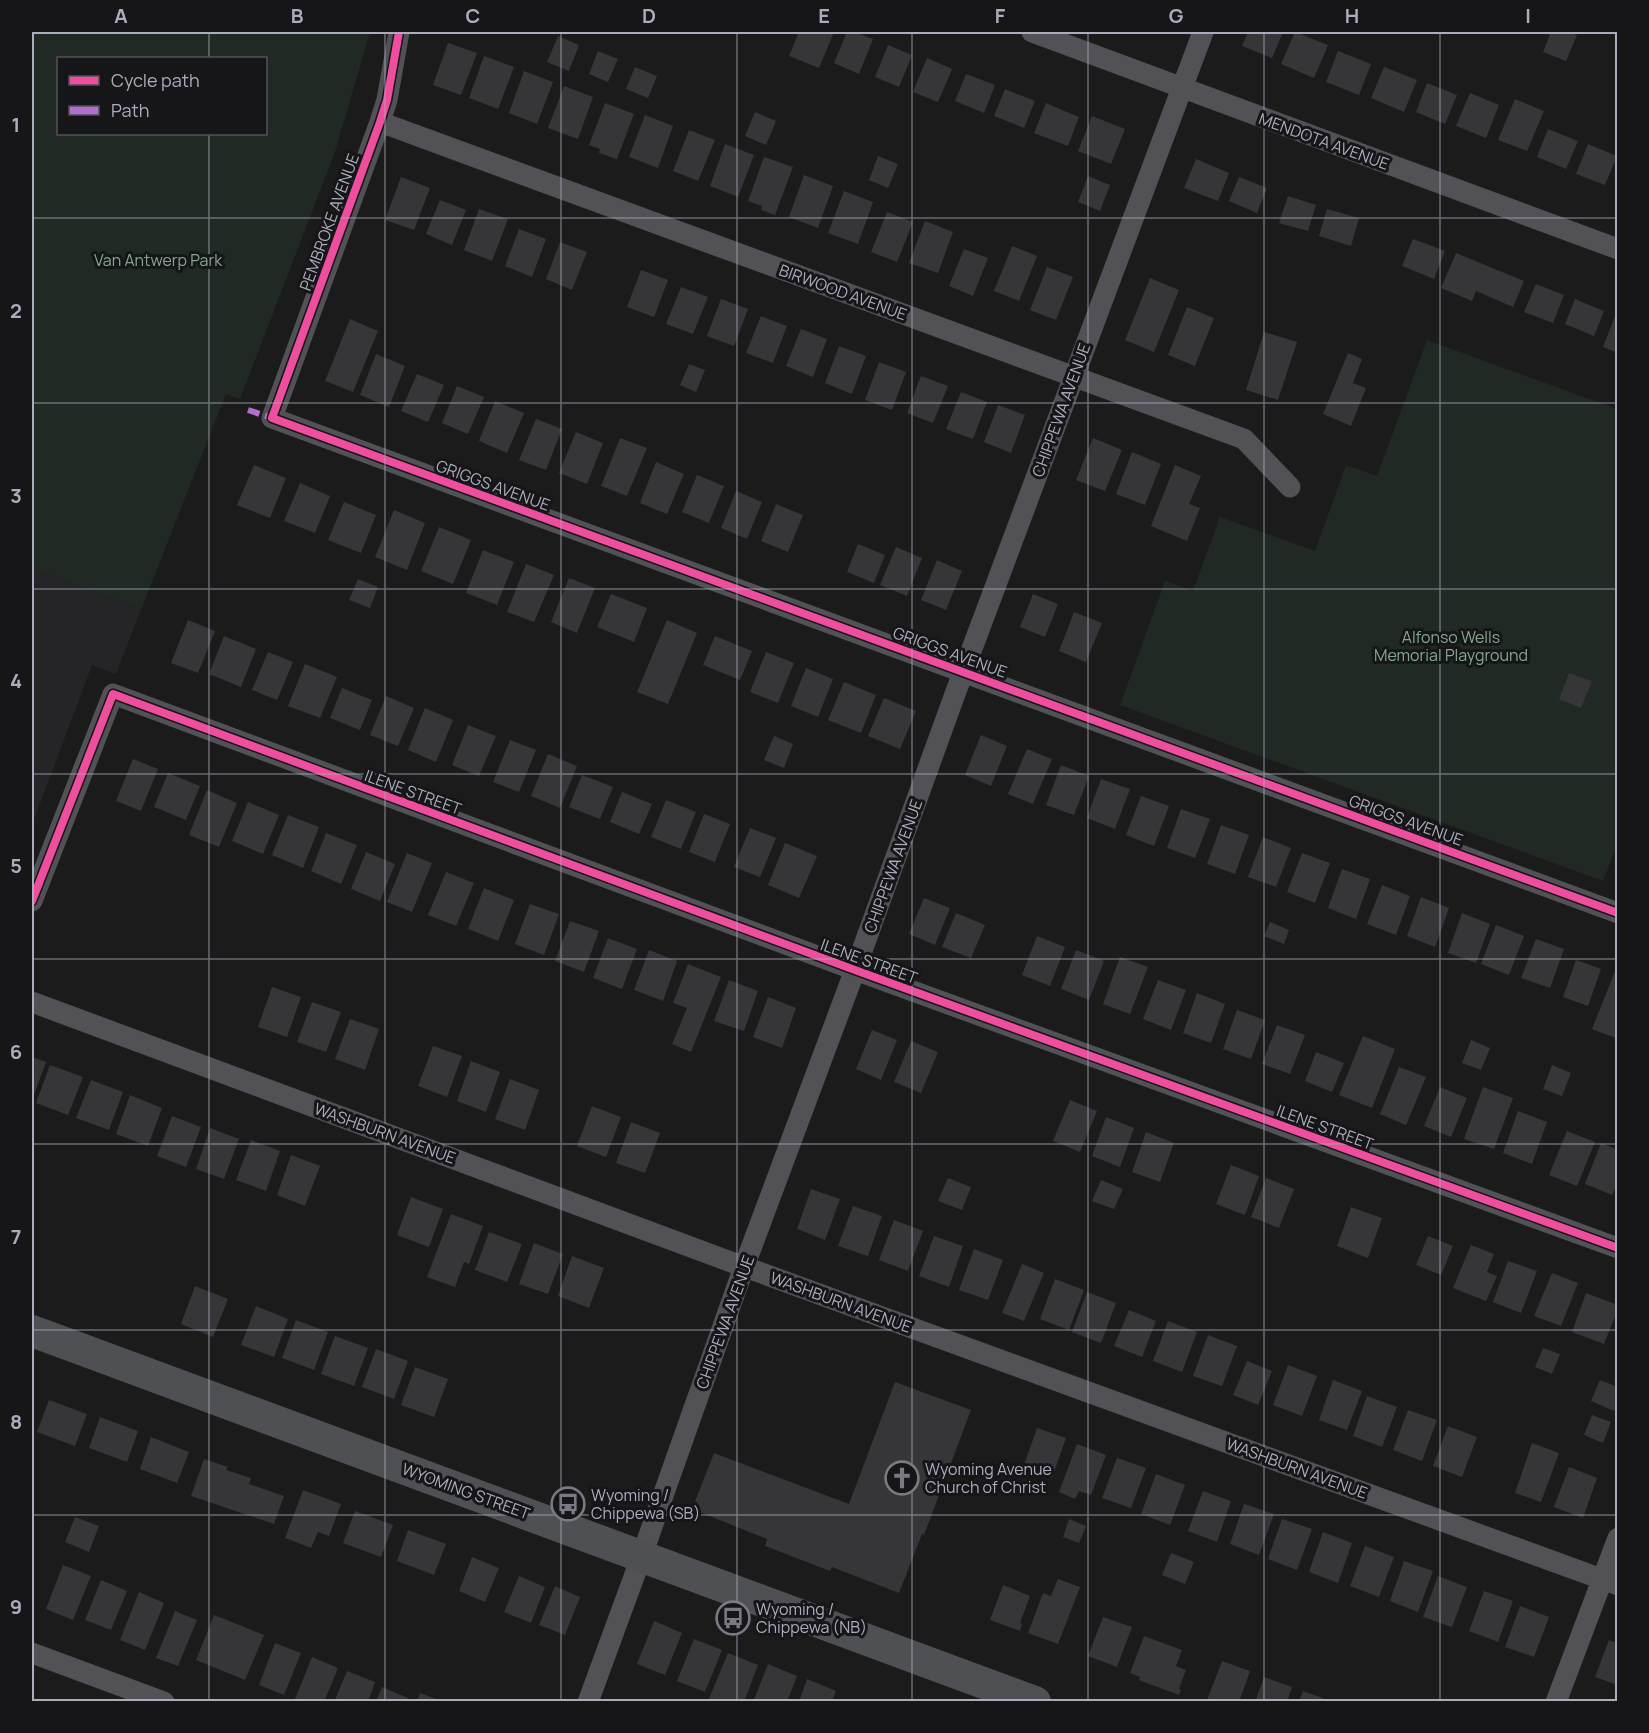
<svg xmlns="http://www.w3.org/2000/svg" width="1649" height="1733" viewBox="0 0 1649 1733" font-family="Manrope,sans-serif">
	<rect width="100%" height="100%" fill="#1b1b1c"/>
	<path fill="#252528" d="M32 568 141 610 116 674 92 665 32 825Z"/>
	<path fill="#202924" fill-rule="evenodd" d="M32 32H370L335 152 240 399 226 394 141 610 32 568ZM58 58H266V134H58Z
		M1427 340 1617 409 1618 841 1603 881 1120 705 1165 581 1193 591 1220 517 1315 551 1346 465 1377 476Z"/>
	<path fill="#363638" d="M799 32H834L819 68 789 56Z
		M847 32H854L873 39 859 74 834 63Z
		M1248 32H1283L1272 58 1242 46Z
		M1295 32 1328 45 1314 78 1281 64Z
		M1551 32H1567L1577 35 1566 61 1543 52Z
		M558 36 579 45 569 71 547 62Z
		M448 43 477 53 461 95 433 85Z
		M888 45 912 55 899 87 875 77Z
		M598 51 618 59 608 82 589 74Z
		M1338 51 1371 64 1359 95 1326 82Z
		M484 56 514 67 498 109 469 98Z
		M927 58 952 69 938 102 913 92Z
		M635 67 657 76 648 98 626 89Z
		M1384 67 1417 80 1404 112 1371 98Z
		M524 71 553 82 537 124 509 113Z
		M966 74 995 85 984 113 955 101Z
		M1427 83 1457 95 1445 124 1416 112Z
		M564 86 593 97 578 139 548 128Z
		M1005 89 1035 101 1024 128 994 116Z
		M1470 93 1499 105 1486 138 1456 126Z
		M1515 99 1544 111 1527 151 1498 140Z
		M605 103 634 114 617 159 599 153 600 149 589 145Z
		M1046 103 1079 117 1068 146 1034 133Z
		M755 112 776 121 766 145 745 136Z
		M645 115 673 126 658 168 629 157Z
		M1092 116 1125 129 1111 164 1078 151Z
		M1548 129 1578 141 1566 169 1537 157Z
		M689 130 715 140 698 181 673 171Z
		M725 144 754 155 738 197 710 186Z
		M1588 144 1617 156 1605 185 1576 174Z
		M878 156 898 164 888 188 869 180Z
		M764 157 793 167 775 215 761 210 762 206 748 201Z
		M1196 159 1229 173 1218 201 1184 188Z
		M804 175 833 186 818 228 789 217Z
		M1088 176 1110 185 1100 211 1078 202Z
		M401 177 430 188 414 230 385 220Z
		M1239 177 1267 188 1257 213 1229 201Z
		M844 191 873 202 858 244 828 233Z
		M1288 196 1316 205 1308 231 1279 223Z
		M440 200 466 210 452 245 426 234Z
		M479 209 508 219 492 261 464 250Z
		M1327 209 1359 218 1351 246 1319 236Z
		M887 212 913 222 897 262 871 252Z
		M925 221 953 232 938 273 909 263Z
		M519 229 546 239 532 277 505 266Z
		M1413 239 1445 251 1434 279 1402 266Z
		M560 242 587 252 572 290 546 279Z
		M1012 246 1037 256 1019 301 994 291Z
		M964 249 988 258 973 296 949 286Z
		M1456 253 1524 281 1513 307 1476 291 1472 301 1441 288Z
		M1047 267 1073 277 1056 320 1030 310Z
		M641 270 668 280 654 317 627 307Z
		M1150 278 1179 290 1154 352 1125 340Z
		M1536 284 1564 295 1553 323 1524 312Z
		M681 287 708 297 693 334 666 324Z
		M721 299 748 309 734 346 707 336Z
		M1575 299 1604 311 1594 336 1565 324Z
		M1187 307 1214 318 1195 366 1168 355Z
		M1617 311H1618V353L1603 347Z
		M761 316 787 326 773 363 746 353Z
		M350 319 378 331 353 392 325 381Z
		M801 329 827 339 813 377 786 366Z
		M1264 332 1297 342 1278 400 1246 390Z
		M839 346 866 356 852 394 825 383Z
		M1348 353 1362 359 1353 383 1366 388 1351 426 1323 414Z
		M376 354 405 366 389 407 360 395Z
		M879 362 906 372 892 410 865 400Z
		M689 364 705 370 696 392 680 385Z
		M417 374 444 385 428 422 401 411Z
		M921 376 948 386 933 423 907 413Z
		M457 386 484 397 468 434 442 423Z
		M961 392 987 402 973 439 946 429Z
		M495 401 524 413 507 453 479 441Z
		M998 405 1025 415 1011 453 984 442Z
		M536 419 562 429 546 470 519 460Z
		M576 432 603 443 587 484 559 473Z
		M620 438 647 448 627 496 601 486Z
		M1093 438 1122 450 1105 491 1076 480Z
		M1132 452 1161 464 1145 505 1116 494Z
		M656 462 684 474 667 514 640 503Z
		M254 465 286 478 270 518 237 505Z
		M1175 465 1201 476 1189 504 1200 508 1187 541 1151 526Z
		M697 475 724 486 709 523 682 512Z
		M300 483 330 496 315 533 284 521Z
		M736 491 762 502 747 539 721 528Z
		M344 502 376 515 361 553 328 540Z
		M776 504 803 515 788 552 761 541Z
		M394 510 425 523 407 570 375 557Z
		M439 527 471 540 453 584 421 571Z
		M858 544 885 555 874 583 847 572Z
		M896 547 922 558 907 596 880 585Z
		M483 550 514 562 497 605 466 593Z
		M937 560 962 571 946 610 921 600Z
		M526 564 554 575 534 622 507 612Z
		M569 578 595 588 577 633 551 622Z
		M358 579 378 587 370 608 349 600Z
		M611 594 647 608 634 642 597 627Z
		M1033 594 1058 604 1045 637 1020 627Z
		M1074 612 1102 623 1086 662 1059 651Z
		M188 620 215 631 198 673 171 663Z
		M667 620 697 633 668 704 637 692Z
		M224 636 256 649 241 687 209 674Z
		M715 636 752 651 740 680 703 665Z
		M268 652 293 662 277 700 252 690Z
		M766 652 794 663 778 703 750 692Z
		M305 664 337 677 320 718 288 706Z
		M806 668 833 679 818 717 791 706Z
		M1569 673 1592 681 1581 708 1559 699Z
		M844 682 876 695 861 733 828 720Z
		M342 688 372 700 360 730 330 718Z
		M386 696 414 708 398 746 370 735Z
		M884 698 916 711 900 749 868 736Z
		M425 708 453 720 436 762 408 750Z
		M468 725 496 736 479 776 452 765Z
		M981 735 1007 746 991 786 965 775Z
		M774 736 793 744 784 768 764 760Z
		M510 740 536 750 519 792 493 782Z
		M1027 749 1052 759 1033 804 1008 794Z
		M548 754 577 766 560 808 531 796Z
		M133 759 158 769 141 811 116 801Z
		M1061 765 1089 776 1074 815 1046 805Z
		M168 773 200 786 186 820 154 807Z
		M582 775 613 787 600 819 569 807Z
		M1101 779 1130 789 1115 829 1087 818Z
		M207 790 237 803 219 847 189 835Z
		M622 792 652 804 639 834 610 822Z
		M1141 796 1169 806 1154 846 1126 835Z
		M666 800 696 812 681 849 651 837Z
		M248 802 279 815 263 854 232 841Z
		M1181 809 1210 819 1195 858 1167 848Z
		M704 814 730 824 715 862 689 852Z
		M288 815 319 827 303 868 272 855Z
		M1221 825 1249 835 1235 874 1207 864Z
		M750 828 776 838 760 877 734 867Z
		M326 833 357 845 341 884 311 871Z
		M1263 837 1291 848 1276 887 1248 877Z
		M785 843 817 856 799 898 768 885Z
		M366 852 395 864 380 901 351 889Z
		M407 853 432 863 412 912 387 902Z
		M1302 853 1330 863 1315 903 1287 892Z
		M1342 869 1370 879 1356 919 1328 908Z
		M446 872 474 883 456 926 428 915Z
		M1382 885 1410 896 1396 935 1367 924Z
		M484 888 514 900 498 941 468 929Z
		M1421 897 1449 908 1435 947 1407 936Z
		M924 898 950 908 935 945 909 934Z
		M530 904 559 914 544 955 515 944Z
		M956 913 985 925 971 958 942 947Z
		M1462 913 1490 924 1476 963 1448 953Z
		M570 921 599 931 584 972 555 961Z
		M1270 922 1289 930 1284 944 1264 936Z
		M1496 925 1524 936 1509 975 1481 964Z
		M1037 936 1065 947 1050 986 1022 975Z
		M608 938 637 949 622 989 593 978Z
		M1536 939 1564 949 1550 988 1521 978Z
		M649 950 677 961 663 1001 634 990Z
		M1076 950 1104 961 1089 1000 1061 989Z
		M1120 957 1148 967 1130 1014 1103 1004Z
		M1576 960 1601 969 1588 1006 1563 997Z
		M688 964 721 977 691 1052 672 1044 687 1008 673 1003Z
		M1617 966H1618V1039L1592 1029Z
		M729 980 758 991 744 1031 714 1021Z
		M1158 980 1186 990 1171 1030 1143 1019Z
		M272 987 301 997 287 1037 258 1027Z
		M1197 993 1225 1004 1211 1043 1183 1033Z
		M768 997 796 1008 782 1048 753 1037Z
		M312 1002 341 1012 326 1052 297 1042Z
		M1237 1010 1265 1020 1251 1059 1223 1049Z
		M350 1019 379 1029 365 1070 335 1059Z
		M1277 1025 1305 1035 1290 1074 1262 1064Z
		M872 1030 897 1040 881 1080 856 1069Z
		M1363 1036 1395 1049 1372 1108 1339 1095Z
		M1471 1040 1490 1048 1481 1070 1462 1063Z
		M911 1041 938 1052 921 1093 894 1082Z
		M433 1046 462 1056 447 1097 418 1086Z
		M1316 1052 1344 1063 1332 1092 1305 1081Z
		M32 1057 46 1062 32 1100Z
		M471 1061 500 1072 486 1112 457 1101Z
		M50 1065 83 1077 68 1115 36 1103Z
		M1552 1065 1571 1073 1562 1096 1543 1089Z
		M1399 1067 1426 1077 1406 1125 1380 1114Z
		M510 1079 539 1090 525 1130 495 1119Z
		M91 1080 123 1092 109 1130 76 1118Z
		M1440 1087 1467 1098 1451 1137 1424 1126Z
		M1483 1087 1513 1098 1494 1149 1464 1139Z
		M130 1095 162 1108 148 1146 116 1134Z
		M1070 1100 1097 1111 1080 1152 1053 1141Z
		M592 1106 621 1117 606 1157 577 1146Z
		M1518 1111 1547 1122 1532 1164 1503 1153Z
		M172 1116 201 1127 186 1167 157 1156Z
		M1106 1117 1134 1128 1120 1167 1092 1156Z
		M631 1122 660 1133 645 1173 616 1163Z
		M210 1128 239 1139 224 1179 196 1169Z
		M1567 1131 1595 1142 1577 1186 1549 1175Z
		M1146 1132 1174 1143 1160 1182 1132 1172Z
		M251 1140 280 1151 266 1191 236 1180Z
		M1601 1143 1618 1150V1182L1612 1195 1585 1184Z
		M291 1155 320 1166 305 1206 277 1195Z
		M1231 1165 1259 1176 1245 1215 1216 1204Z
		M948 1178 971 1187 962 1210 938 1201Z
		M1266 1178 1294 1189 1279 1228 1251 1217Z
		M1101 1180 1123 1189 1114 1209 1092 1201Z
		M811 1189 840 1199 825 1240 797 1229Z
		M411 1197 443 1209 429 1247 397 1235Z
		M853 1206 882 1216 868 1256 838 1246Z
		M1351 1207 1382 1218 1368 1258 1337 1246Z
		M451 1214 483 1226 469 1264 464 1262 455 1287 427 1277Z
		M894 1220 923 1231 908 1271 879 1260Z
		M489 1232 522 1244 507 1282 475 1270Z
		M934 1236 963 1246 949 1287 919 1276Z
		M1428 1236 1453 1246 1441 1275 1416 1265Z
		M534 1243 563 1254 548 1294 519 1284Z
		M1471 1245 1494 1254 1487 1272 1497 1276 1486 1301 1453 1288Z
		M974 1249 1003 1260 988 1300 959 1290Z
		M572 1256 604 1268 589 1308 558 1296Z
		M1508 1261 1537 1271 1521 1313 1493 1302Z
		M1022 1264 1044 1273 1024 1321 1002 1313Z
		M1552 1273 1578 1283 1561 1326 1534 1316Z
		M1055 1279 1084 1290 1069 1330 1040 1319Z
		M195 1286 228 1299 213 1337 181 1324Z
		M1087 1292 1116 1303 1101 1343 1072 1332Z
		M1586 1293 1618 1305V1309L1604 1344 1572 1332Z
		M256 1306 288 1319 274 1357 241 1345Z
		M1129 1310 1156 1321 1142 1357 1114 1346Z
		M296 1320 328 1332 314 1370 282 1358Z
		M1168 1321 1197 1332 1182 1372 1153 1361Z
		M1208 1335 1237 1346 1222 1386 1193 1376Z
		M335 1336 368 1348 354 1386 321 1374Z
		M1543 1348 1560 1354 1552 1374 1535 1367Z
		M376 1349 408 1361 394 1399 362 1387Z
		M1247 1361 1272 1371 1258 1405 1233 1395Z
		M1288 1365 1317 1376 1302 1416 1273 1405Z
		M415 1367 448 1379 434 1417 401 1405Z
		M1333 1380 1362 1391 1347 1430 1319 1420Z
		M1600 1380 1618 1387V1403L1614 1411 1591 1401Z
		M895 1382 971 1410 924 1535 922 1534 899 1593 832 1567 830 1571 765 1546 767 1539 692 1509 714 1453 849 1504Z
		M1367 1396 1397 1407 1382 1447 1353 1436Z
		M49 1400 87 1414 75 1446 37 1432Z
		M1408 1410 1437 1420 1422 1461 1393 1450Z
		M1592 1415 1611 1422 1603 1443 1584 1435Z
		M100 1417 138 1431 127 1462 89 1448Z
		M1448 1426 1477 1437 1462 1477 1433 1466Z
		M1037 1428 1066 1438 1052 1478 1023 1468Z
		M151 1437 189 1452 177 1483 140 1469Z
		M1532 1443 1559 1453 1541 1502 1515 1493Z
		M1077 1444 1106 1455 1091 1495 1079 1491 1075 1499 1059 1492Z
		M1117 1458 1146 1468 1131 1508 1102 1498Z
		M204 1459 228 1467 226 1470 251 1478 249 1484 284 1496 274 1524 191 1496Z
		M1569 1467 1597 1478 1583 1518 1554 1507Z
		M1156 1474 1185 1485 1170 1525 1141 1514Z
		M303 1490 341 1504 329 1536 318 1532 311 1548 285 1538Z
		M1203 1491 1231 1501 1217 1542 1188 1531Z
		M1244 1504 1274 1514 1259 1555 1230 1544Z
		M355 1511 393 1525 381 1557 343 1543Z
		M75 1517 99 1526 89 1552 65 1542Z
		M1069 1519 1086 1526 1079 1543 1063 1537Z
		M1282 1519 1312 1529 1297 1570 1268 1559Z
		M408 1530 446 1544 434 1575 397 1561Z
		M1323 1532 1352 1543 1338 1583 1309 1572Z
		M1365 1546 1394 1557 1379 1597 1350 1586Z
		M1171 1553 1194 1562 1185 1584 1162 1575Z
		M472 1557 499 1568 485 1602 459 1591Z
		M1404 1561 1433 1571 1418 1612 1390 1601Z
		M63 1565 91 1576 73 1620 46 1609Z
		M519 1576 545 1587 531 1623 504 1612Z
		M1438 1576 1467 1587 1452 1627 1423 1617Z
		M1058 1579 1080 1587 1058 1644 1028 1633 1043 1593 1051 1596Z
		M101 1580 127 1591 111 1630 85 1620Z
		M1003 1585 1030 1596 1020 1623 1022 1624 1020 1631 990 1620Z
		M555 1586 580 1597 565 1635 539 1625Z
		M1484 1591 1513 1601 1498 1642 1469 1631Z
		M139 1592 164 1603 145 1650 120 1640Z
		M1520 1606 1549 1617 1534 1657 1505 1647Z
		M175 1611 197 1620 178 1666 156 1658Z
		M214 1615 264 1635 245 1680 196 1660Z
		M1103 1617 1132 1627 1117 1667 1088 1656Z
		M654 1621 682 1633 665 1675 637 1664Z
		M1144 1636 1182 1650 1176 1666 1186 1670 1179 1689 1181 1690 1179 1695 1139 1680 1140 1677 1130 1673Z
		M694 1639 722 1650 705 1692 677 1681Z
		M1609 1640 1618 1644V1685L1595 1677Z
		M275 1643 301 1653 284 1695 259 1685Z
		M728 1653 758 1665 744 1702H710L708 1701Z
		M312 1657 338 1668 324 1702H300L295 1699Z
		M1222 1661 1250 1671 1239 1702H1211L1207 1700Z
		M768 1664 797 1676 787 1702H753Z
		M347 1671 375 1682 368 1702H334Z
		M1264 1677 1292 1687 1287 1702H1255Z
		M807 1679 836 1691 832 1702H799Z
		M382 1687 408 1698 406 1702H376Z
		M1303 1691 1331 1701V1702H1299Z
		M420 1693 442 1701V1702H417Z"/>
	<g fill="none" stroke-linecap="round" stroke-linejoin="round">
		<path stroke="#515156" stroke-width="21" d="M399 32 387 100 380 122 272 418 1618 913
			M1032 32 1618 249
			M380 122 1244 439 1290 487
			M32 901 113 694 855 970 1618 1248
			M32 1002 723 1259 1618 1585
			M32 1653 164 1702
			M588 1702 642 1555 744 1267 855 970 955 694 1203 32
			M1556 1702 1618 1538"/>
		<path stroke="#4f5053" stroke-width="32" d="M32 1331 1035 1702"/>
		<path stroke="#b36fd0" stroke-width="6" stroke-dasharray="12 6" stroke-linecap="butt" d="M248 410 272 418"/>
		<defs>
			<path id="cycleway" d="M399 32 387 100 380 122 272 418 1618 913
				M32 901 113 694 855 970 1618 1248"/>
		</defs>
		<use href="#cycleway" stroke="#161518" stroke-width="11"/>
		<use href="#cycleway" stroke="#ef4d9e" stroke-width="8"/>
	</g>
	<path fill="none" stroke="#acadbc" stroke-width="1.5" stroke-opacity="0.55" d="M209 32V58M385 32V1702M561 32V1702M737 32V1702M912 32V1702M1088 32V1702M1264 32V1702M1440 32V1702M209 134V1702M32 218H1618M32 403H1618M32 589H1618M32 774H1618M32 959H1618M32 1144H1618M32 1330H1618M32 1515H1618"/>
	<defs>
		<symbol id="church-ring" viewBox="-11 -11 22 22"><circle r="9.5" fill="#161518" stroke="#797a84" stroke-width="1.5"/><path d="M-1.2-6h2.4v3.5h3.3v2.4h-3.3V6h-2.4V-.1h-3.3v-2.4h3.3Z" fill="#797a84"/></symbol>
		<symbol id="bus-ring" viewBox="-11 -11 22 22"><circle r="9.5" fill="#161518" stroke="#797a84" stroke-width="1.5"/><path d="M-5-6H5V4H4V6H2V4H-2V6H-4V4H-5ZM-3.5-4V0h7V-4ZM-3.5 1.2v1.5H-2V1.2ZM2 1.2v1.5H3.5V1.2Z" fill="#797a84"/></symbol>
	</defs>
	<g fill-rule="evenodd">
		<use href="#church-ring" x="883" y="1459" width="38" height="38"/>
		<use href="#bus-ring" x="549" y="1485" width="38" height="38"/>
		<use href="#bus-ring" x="714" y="1599" width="38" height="38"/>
	</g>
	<g text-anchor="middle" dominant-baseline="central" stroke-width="6" stroke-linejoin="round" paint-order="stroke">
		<g font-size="16" fill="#acadbc" stroke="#161518">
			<text transform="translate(1324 141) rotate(20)">MENDOTA AVENUE</text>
			<text transform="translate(329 222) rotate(-70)">PEMBROKE AVENUE</text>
			<text transform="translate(843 292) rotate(20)">BIRWOOD AVENUE</text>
			<text transform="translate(1061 410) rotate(-70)">CHIPPEWA AVENUE</text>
			<text transform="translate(493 485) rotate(20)">GRIGGS AVENUE</text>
			<text transform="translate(950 652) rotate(20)">GRIGGS AVENUE</text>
			<text transform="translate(413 792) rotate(20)">ILENE STREET</text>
			<text transform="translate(1406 820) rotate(20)">GRIGGS AVENUE</text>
			<text transform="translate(893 866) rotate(-70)">CHIPPEWA AVENUE</text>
			<text transform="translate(869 961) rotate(20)">ILENE STREET</text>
			<text transform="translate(1325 1127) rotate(20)">ILENE STREET</text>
			<text transform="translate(385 1133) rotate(20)">WASHBURN AVENUE</text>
			<text transform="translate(841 1302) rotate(20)">WASHBURN AVENUE</text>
			<text transform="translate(725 1322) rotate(-70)">CHIPPEWA AVENUE</text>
			<text transform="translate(1297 1468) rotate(20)">WASHBURN AVENUE</text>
			<text transform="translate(466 1491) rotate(20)">WYOMING STREET</text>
		</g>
		<g font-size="16" fill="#83a88d" stroke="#161518">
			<text x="158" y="260">Van Antwerp Park</text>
			<text x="1451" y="637">Alfonso Wells<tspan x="1451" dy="18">Memorial Playground</tspan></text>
		</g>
		<g font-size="16" fill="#acadbc" stroke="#161518" text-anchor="start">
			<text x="925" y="1469">Wyoming Avenue<tspan x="925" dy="18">Church of Christ</tspan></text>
			<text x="591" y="1495">Wyoming /<tspan x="591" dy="18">Chippewa (SB)</tspan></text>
			<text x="756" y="1609">Wyoming /<tspan x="756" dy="18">Chippewa (NB)</tspan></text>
		</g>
	</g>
	<rect width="1649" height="1733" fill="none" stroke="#161518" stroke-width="66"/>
	<rect x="57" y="57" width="210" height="78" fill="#161518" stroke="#52525a" stroke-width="1.5"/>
	<rect x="69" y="76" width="30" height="9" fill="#ef4d9e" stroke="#52525a" stroke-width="1.5"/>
	<text x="111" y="87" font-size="18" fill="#acadbc">Cycle path</text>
	<rect x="69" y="106" width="30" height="9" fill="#b36fd0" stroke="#52525a" stroke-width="1.5"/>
	<text x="111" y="117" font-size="18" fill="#acadbc">Path</text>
	<rect x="33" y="33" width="1583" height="1667" fill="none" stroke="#acadbc" stroke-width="2"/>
	<g font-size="20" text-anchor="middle" font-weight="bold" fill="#acadbc">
		<text x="121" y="23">A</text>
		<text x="297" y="23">B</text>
		<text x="473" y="23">C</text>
		<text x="649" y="23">D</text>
		<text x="824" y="23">E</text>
		<text x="1000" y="23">F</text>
		<text x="1176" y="23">G</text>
		<text x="1352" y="23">H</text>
		<text x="1528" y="23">I</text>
		<text x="16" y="132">1</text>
		<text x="16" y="318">2</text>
		<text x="16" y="503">3</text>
		<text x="16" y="688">4</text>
		<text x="16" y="873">5</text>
		<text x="16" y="1059">6</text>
		<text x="16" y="1244">7</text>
		<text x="16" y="1429">8</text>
		<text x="16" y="1614">9</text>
	</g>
</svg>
